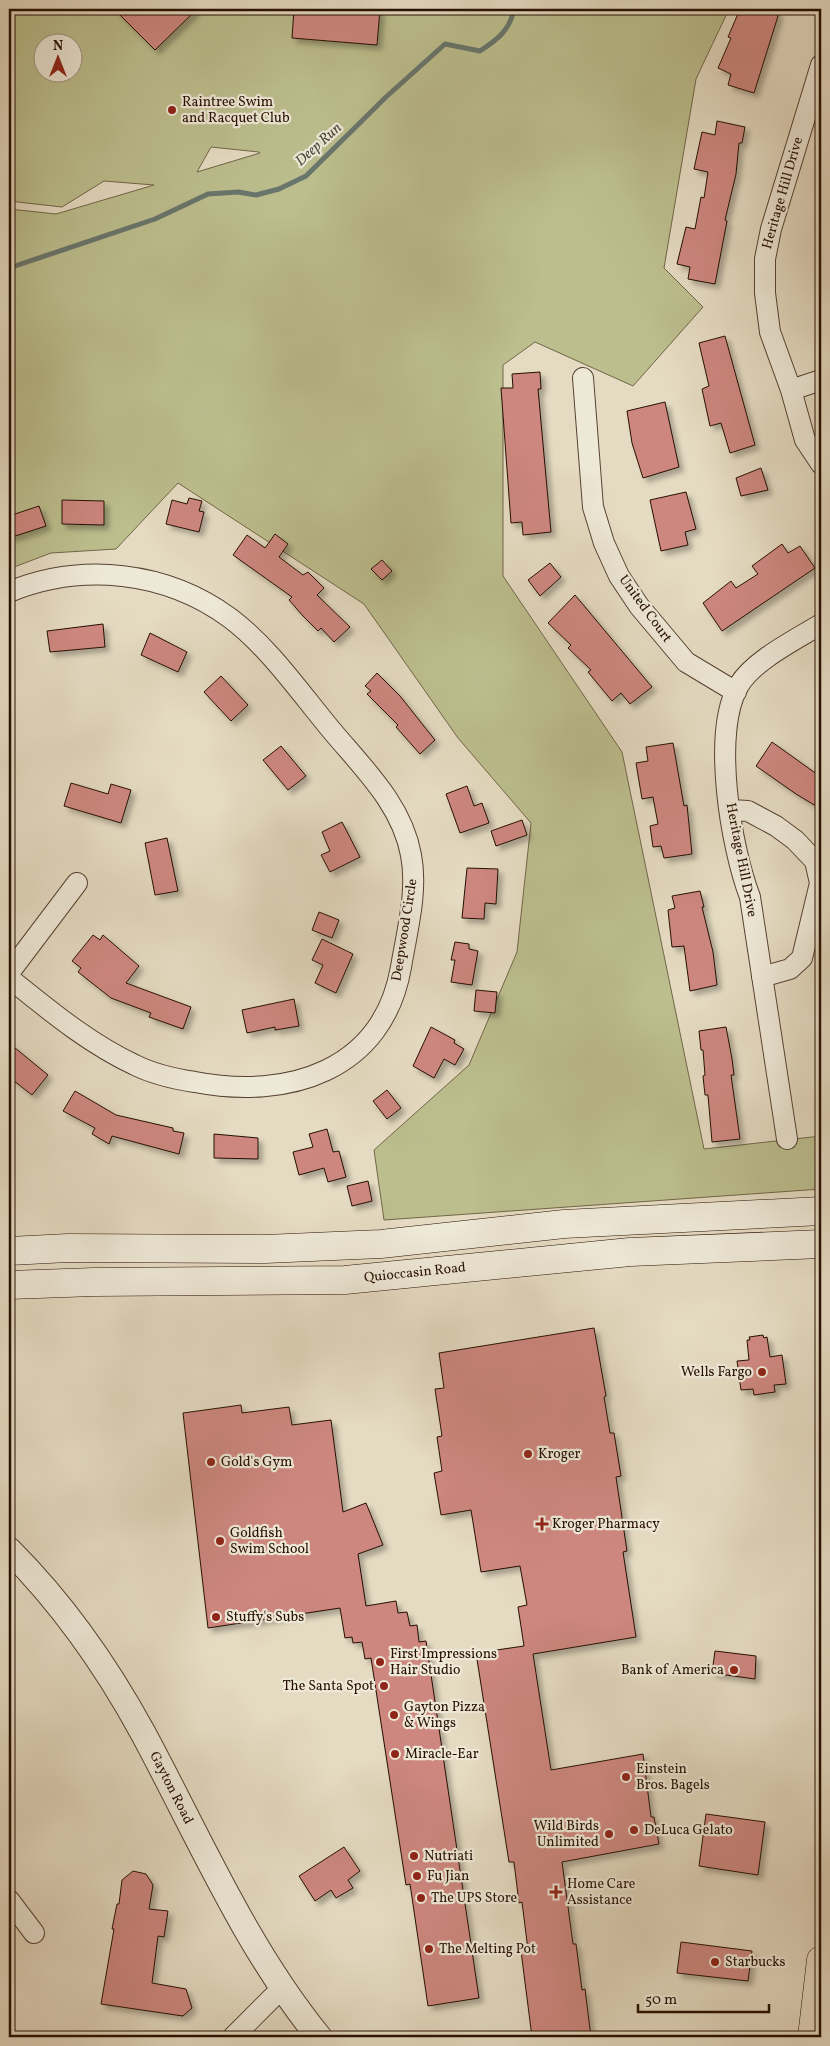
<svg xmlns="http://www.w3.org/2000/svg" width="830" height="2046" viewBox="0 0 830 2046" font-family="Vollkorn,serif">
	<defs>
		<filter id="shadow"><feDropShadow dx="4.5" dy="4.5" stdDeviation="2.5" flood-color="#0004"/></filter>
	</defs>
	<rect width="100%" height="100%" fill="#e5dbc2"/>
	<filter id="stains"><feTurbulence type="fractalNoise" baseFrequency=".004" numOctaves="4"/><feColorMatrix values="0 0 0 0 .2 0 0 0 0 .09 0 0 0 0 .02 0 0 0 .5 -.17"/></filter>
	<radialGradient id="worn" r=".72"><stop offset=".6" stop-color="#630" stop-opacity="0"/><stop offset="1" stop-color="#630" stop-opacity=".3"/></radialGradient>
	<path fill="#bcbe8e" stroke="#716648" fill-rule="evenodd" d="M9 9H729L696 79 664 268 703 307 633 386 535 342 503 365V576L622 752 704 1149 821 1136V1189L384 1220 374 1150 469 1065 517 952 531 823 458 738 364 604 178 483 116 549 51 553 9 569V209L56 214 154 185 104 181 62 207 9 201ZM42 42H72V72H42ZM211 147 259 152 260 153 197 172Z"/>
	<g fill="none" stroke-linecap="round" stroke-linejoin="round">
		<path stroke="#69766c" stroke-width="5" d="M9 268 155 219 208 194 238 192 256 195 279 189 306 176 386 97 445 44 480 51C497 40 510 30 514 9"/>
	</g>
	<path fill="#cd877f" stroke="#260f02" filter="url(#shadow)" d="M114 9H197L155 50Z
		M294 9H380L377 45 292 38Z
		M740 9H777L778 16 754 93 728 85 731 74 718 68 731 38 728 37Z
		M717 121 745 127 742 143H739L736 174 725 220 727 221 715 284 688 279 690 267 677 264 686 227 695 229 701 197 704 198 708 172 694 169 702 132 715 135Z
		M725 336 755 445 730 453 721 423 710 426 702 389 709 386 699 343Z
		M540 372 541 389H538L551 532 523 535 522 522 511 523 501 388H513L512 374Z
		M665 402 679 467 643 478 632 443 627 411Z
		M761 468 768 490 741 496 736 478Z
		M686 492 696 529 685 532 688 545 661 551 650 500Z
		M189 498 202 501 199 511 204 512 199 532 166 524 172 500 187 504Z
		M62 500 104 501V525L62 524Z
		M39 506 46 526 9 538V516Z
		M275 534 288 544 279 557 303 575 308 572 324 588 317 595 350 627 334 642 321 628 318 631 303 616 289 600 292 597 233 555 247 535 265 548Z
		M782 544 788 553 800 546 815 568 722 631 703 603 731 581 736 588 758 574 752 566Z
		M382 560 392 571 382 580 371 569Z
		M550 563 561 577 540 596 528 580Z
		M575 595 652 687 630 704 621 693 612 701 588 672 591 670 568 648 571 645 548 623Z
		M103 624 105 647 50 652 47 631Z
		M150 633 187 652 178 672 141 655Z
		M377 673 400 696 435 740 420 754 396 727 398 725 367 694 371 691 365 686Z
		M221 676 248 705 231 721 204 692Z
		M772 742 821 777V809L796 794 756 766Z
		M673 743 684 806 687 805 692 854 664 858 661 846 653 847 650 826 658 824 653 797 642 799 636 763 648 761 646 747Z
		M281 746 306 776 288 790 263 760Z
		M71 783 108 794 111 784 131 790 121 823 64 806Z
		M467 786 474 806 482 803 489 823 460 833 446 794Z
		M522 820 527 835 496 846 491 831Z
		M342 822 360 857 330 872 321 855 330 851 322 832Z
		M167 838 178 891 155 895 145 843Z
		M467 868 498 869 496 904 485 903 484 919 462 918Z
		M700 891 704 907H702L713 952 717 985 690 991 684 946 672 947 668 910 675 908 672 896Z
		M319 912 339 920 332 938 312 930Z
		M93 935 100 940 103 935 139 966 126 983 191 1007 183 1029 149 1017 151 1013 111 998 78 972 81 968 72 961Z
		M322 939 353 954 336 993 315 983 323 965 312 960Z
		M455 942 469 944V949L478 951 472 985 451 982 455 960H451Z
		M476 990 497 992 495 1013 474 1011Z
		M294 999 299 1026 275 1030V1027L247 1033 242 1010Z
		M431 1027 455 1040 454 1043 464 1049 455 1065 444 1059 434 1078 413 1066Z
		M726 1027 732 1059 734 1075H731L740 1139 712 1142 708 1095H705L703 1076 705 1075 703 1050H701L699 1031Z
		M9 1043 48 1075 32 1095 9 1077Z
		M387 1090 401 1108 387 1119 373 1101Z
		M75 1091 116 1115 173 1128V1131L184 1133 179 1154 112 1136 109 1144 92 1134 95 1128 63 1111Z
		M327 1129 333 1152 339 1151 346 1177 328 1182 324 1168 299 1175 293 1152 313 1147 309 1134Z
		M214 1134 258 1138V1159L214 1158Z
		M368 1181 372 1201 352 1206 347 1186Z
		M594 1328 606 1396 604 1397 610 1433H614L621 1476 616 1477 627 1551 623 1552 636 1637 533 1654 551 1770 643 1754 651 1817H654L659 1844 562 1862 573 1944H576L582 1990 585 1989 591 2037H532L521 1951 528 1950 522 1902 519 1903 514 1862H509L476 1653 524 1646 518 1607 527 1605 520 1566 481 1572 471 1510 441 1515 434 1473 442 1471 437 1437 442 1436 435 1389 444 1388 439 1353Z
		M763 1335 764 1338 767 1337 770 1357 782 1355 786 1384 774 1385 775 1392 754 1395 753 1389 741 1390 737 1361 749 1360 747 1340H750L749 1337Z
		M241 1405 242 1413 289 1407 292 1425 331 1420 343 1512 366 1503 383 1545 358 1554 366 1606 396 1601 398 1613 407 1612 410 1626 417 1625 419 1642 426 1641 479 1998 428 2006 410 1884 406 1885 371 1658 365 1659 362 1642 353 1643 352 1637 345 1638 340 1608 208 1628 183 1413Z
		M715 1651 756 1656 755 1679 712 1673Z
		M706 1814 765 1822 758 1875 699 1866Z
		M344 1847 360 1871 348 1880 353 1888 336 1898 331 1890 315 1901 299 1876Z
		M133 1871 146 1874 153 1885 149 1909 168 1911 164 1937 158 1936 152 1983 186 1989 192 2008 183 2016 101 2004 114 1929H112L117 1904H119L122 1880Z
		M681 1942 752 1951 748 1981 677 1973Z"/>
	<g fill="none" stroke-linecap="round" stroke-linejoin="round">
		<defs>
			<path id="minor" d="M821 65 771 229 765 259V293L770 332 791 390 805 440 821 464
				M583 378 593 507 604 543 619 576 639 606 686 662 736 692
				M791 390 821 380
				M9 592C82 562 166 571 230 618 270 648 301 694 333 732 364 769 402 805 411 855 418 891 407 931 401 967 383 1071 288 1100 195 1082 175 1079 153 1074 135 1065 88 1043 49 1010 9 978
				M731 810 748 811 776 826 795 840 815 861 820 883 802 958 790 969 762 977
				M9 973 77 883
				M787 1139 750 897C731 848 711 731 739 685 754 660 797 639 821 624
				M9 1900 34 1933
				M233 2037 282 1988"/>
			<path id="tertiary" d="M9 1550C62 1603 107 1667 143 1733 198 1835 245 1946 319 2037"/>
			<path id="secondary" d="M9 1251 68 1248 265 1249 381 1244 564 1224 821 1211
				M9 1285 94 1282 345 1280 630 1252 821 1244"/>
			<path id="primary" d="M812 2037 821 1960"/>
		</defs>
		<use href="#minor" stroke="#564232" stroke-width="22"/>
		<use href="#tertiary" stroke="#564232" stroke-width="27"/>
		<use href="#secondary" stroke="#260f02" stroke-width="29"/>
		<use href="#primary" stroke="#260f02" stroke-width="29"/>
		<use href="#minor" stroke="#eee8d7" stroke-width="20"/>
		<use href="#tertiary" stroke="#eee8d7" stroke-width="25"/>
		<use href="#secondary" stroke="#eee8d7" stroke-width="28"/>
		<use href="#primary" stroke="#e5dbc2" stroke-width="28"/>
	</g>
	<g fill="#8f2418" stroke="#eee8d7" stroke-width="2">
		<circle cx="172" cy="110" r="5"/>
		<circle cx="762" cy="1372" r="5"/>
		<circle cx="528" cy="1454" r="5"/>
		<circle cx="211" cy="1462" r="5"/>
		<path d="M539.5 1516.5h5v5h5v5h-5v5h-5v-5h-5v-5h5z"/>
		<circle cx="220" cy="1541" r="5"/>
		<circle cx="216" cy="1617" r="5"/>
		<circle cx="380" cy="1662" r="5"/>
		<circle cx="734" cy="1670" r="5"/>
		<circle cx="384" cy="1686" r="5"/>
		<circle cx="394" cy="1715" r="5"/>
		<circle cx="395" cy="1754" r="5"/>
		<circle cx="626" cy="1777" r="5"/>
		<circle cx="634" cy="1830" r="5"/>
		<circle cx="609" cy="1834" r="5"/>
		<circle cx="414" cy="1856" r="5"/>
		<circle cx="417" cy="1876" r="5"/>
		<path d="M553.5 1884.5h5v5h5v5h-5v5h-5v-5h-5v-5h5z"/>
		<circle cx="421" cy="1898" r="5"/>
		<circle cx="429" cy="1949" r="5"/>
		<circle cx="715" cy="1962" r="5"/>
	</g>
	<g text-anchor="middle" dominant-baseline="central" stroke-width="4.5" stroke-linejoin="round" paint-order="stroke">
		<g font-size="14" fill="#260f02" stroke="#eee8d7" text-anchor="start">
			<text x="182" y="102">Raintree Swim<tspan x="182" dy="16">and Racquet Club</tspan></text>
			<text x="752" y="1372" text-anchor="end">Wells Fargo</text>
			<text x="538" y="1454">Kroger</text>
			<text x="221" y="1462">Gold's Gym</text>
			<text x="552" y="1524">Kroger Pharmacy</text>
			<text x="230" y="1533">Goldfish<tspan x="230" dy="16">Swim School</tspan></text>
			<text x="226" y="1617">Stuffy's Subs</text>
			<text x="390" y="1654">First Impressions<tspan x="390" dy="16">Hair Studio</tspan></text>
			<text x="724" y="1670" text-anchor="end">Bank of America</text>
			<text x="374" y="1686" text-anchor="end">The Santa Spot</text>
			<text x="404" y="1707">Gayton Pizza<tspan x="404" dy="16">&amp; Wings</tspan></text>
			<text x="405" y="1754">Miracle-Ear</text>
			<text x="636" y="1769">Einstein<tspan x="636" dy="16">Bros. Bagels</tspan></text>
			<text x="599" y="1826" text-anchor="end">Wild Birds<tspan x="599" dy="16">Unlimited</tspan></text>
			<text x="644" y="1830">DeLuca Gelato</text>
			<text x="424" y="1856">Nutriati</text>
			<text x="427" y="1876">Fu Jian</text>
			<text x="567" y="1884">Home Care<tspan x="567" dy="16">Assistance</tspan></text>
			<text x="431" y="1898">The UPS Store</text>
			<text x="439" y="1949">The Melting Pot</text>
			<text x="725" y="1962">Starbucks</text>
		</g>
		<g font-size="14" fill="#260f02" stroke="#eee8d7">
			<text transform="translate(783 193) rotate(-74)">Heritage Hill Drive</text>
			<text transform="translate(645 609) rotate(54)">United Court</text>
			<text transform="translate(741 860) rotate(79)">Heritage Hill Drive</text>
			<text transform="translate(405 930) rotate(-81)">Deepwood Circle</text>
			<text transform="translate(415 1273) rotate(-6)">Quioccasin Road</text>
			<text transform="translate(171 1788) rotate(63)">Gayton Road</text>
		</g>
		<g font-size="15" font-style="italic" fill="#4d4b40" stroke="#eee8d7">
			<text transform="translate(319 145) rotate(-42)">Deep Run</text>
		</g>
	</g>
	<rect width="830" height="2046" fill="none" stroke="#e5dbc2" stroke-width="30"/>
	<rect x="10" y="10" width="810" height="2026" fill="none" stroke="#260f02" stroke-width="2.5"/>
	<rect x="15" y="15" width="800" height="2016" fill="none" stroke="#260f02"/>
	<g transform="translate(58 58)"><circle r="24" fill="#eee8d7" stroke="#9e9182"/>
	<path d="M0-4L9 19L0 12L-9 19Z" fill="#8f2418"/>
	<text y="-8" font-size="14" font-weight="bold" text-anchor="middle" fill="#260f02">N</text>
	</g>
	<path d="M638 2004v8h131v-8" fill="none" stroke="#260f02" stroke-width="2.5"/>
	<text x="645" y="2004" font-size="15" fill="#260f02" stroke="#eee8d7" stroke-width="4" paint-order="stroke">50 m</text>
	<rect width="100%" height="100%" filter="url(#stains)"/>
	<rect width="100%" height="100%" fill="url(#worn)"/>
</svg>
